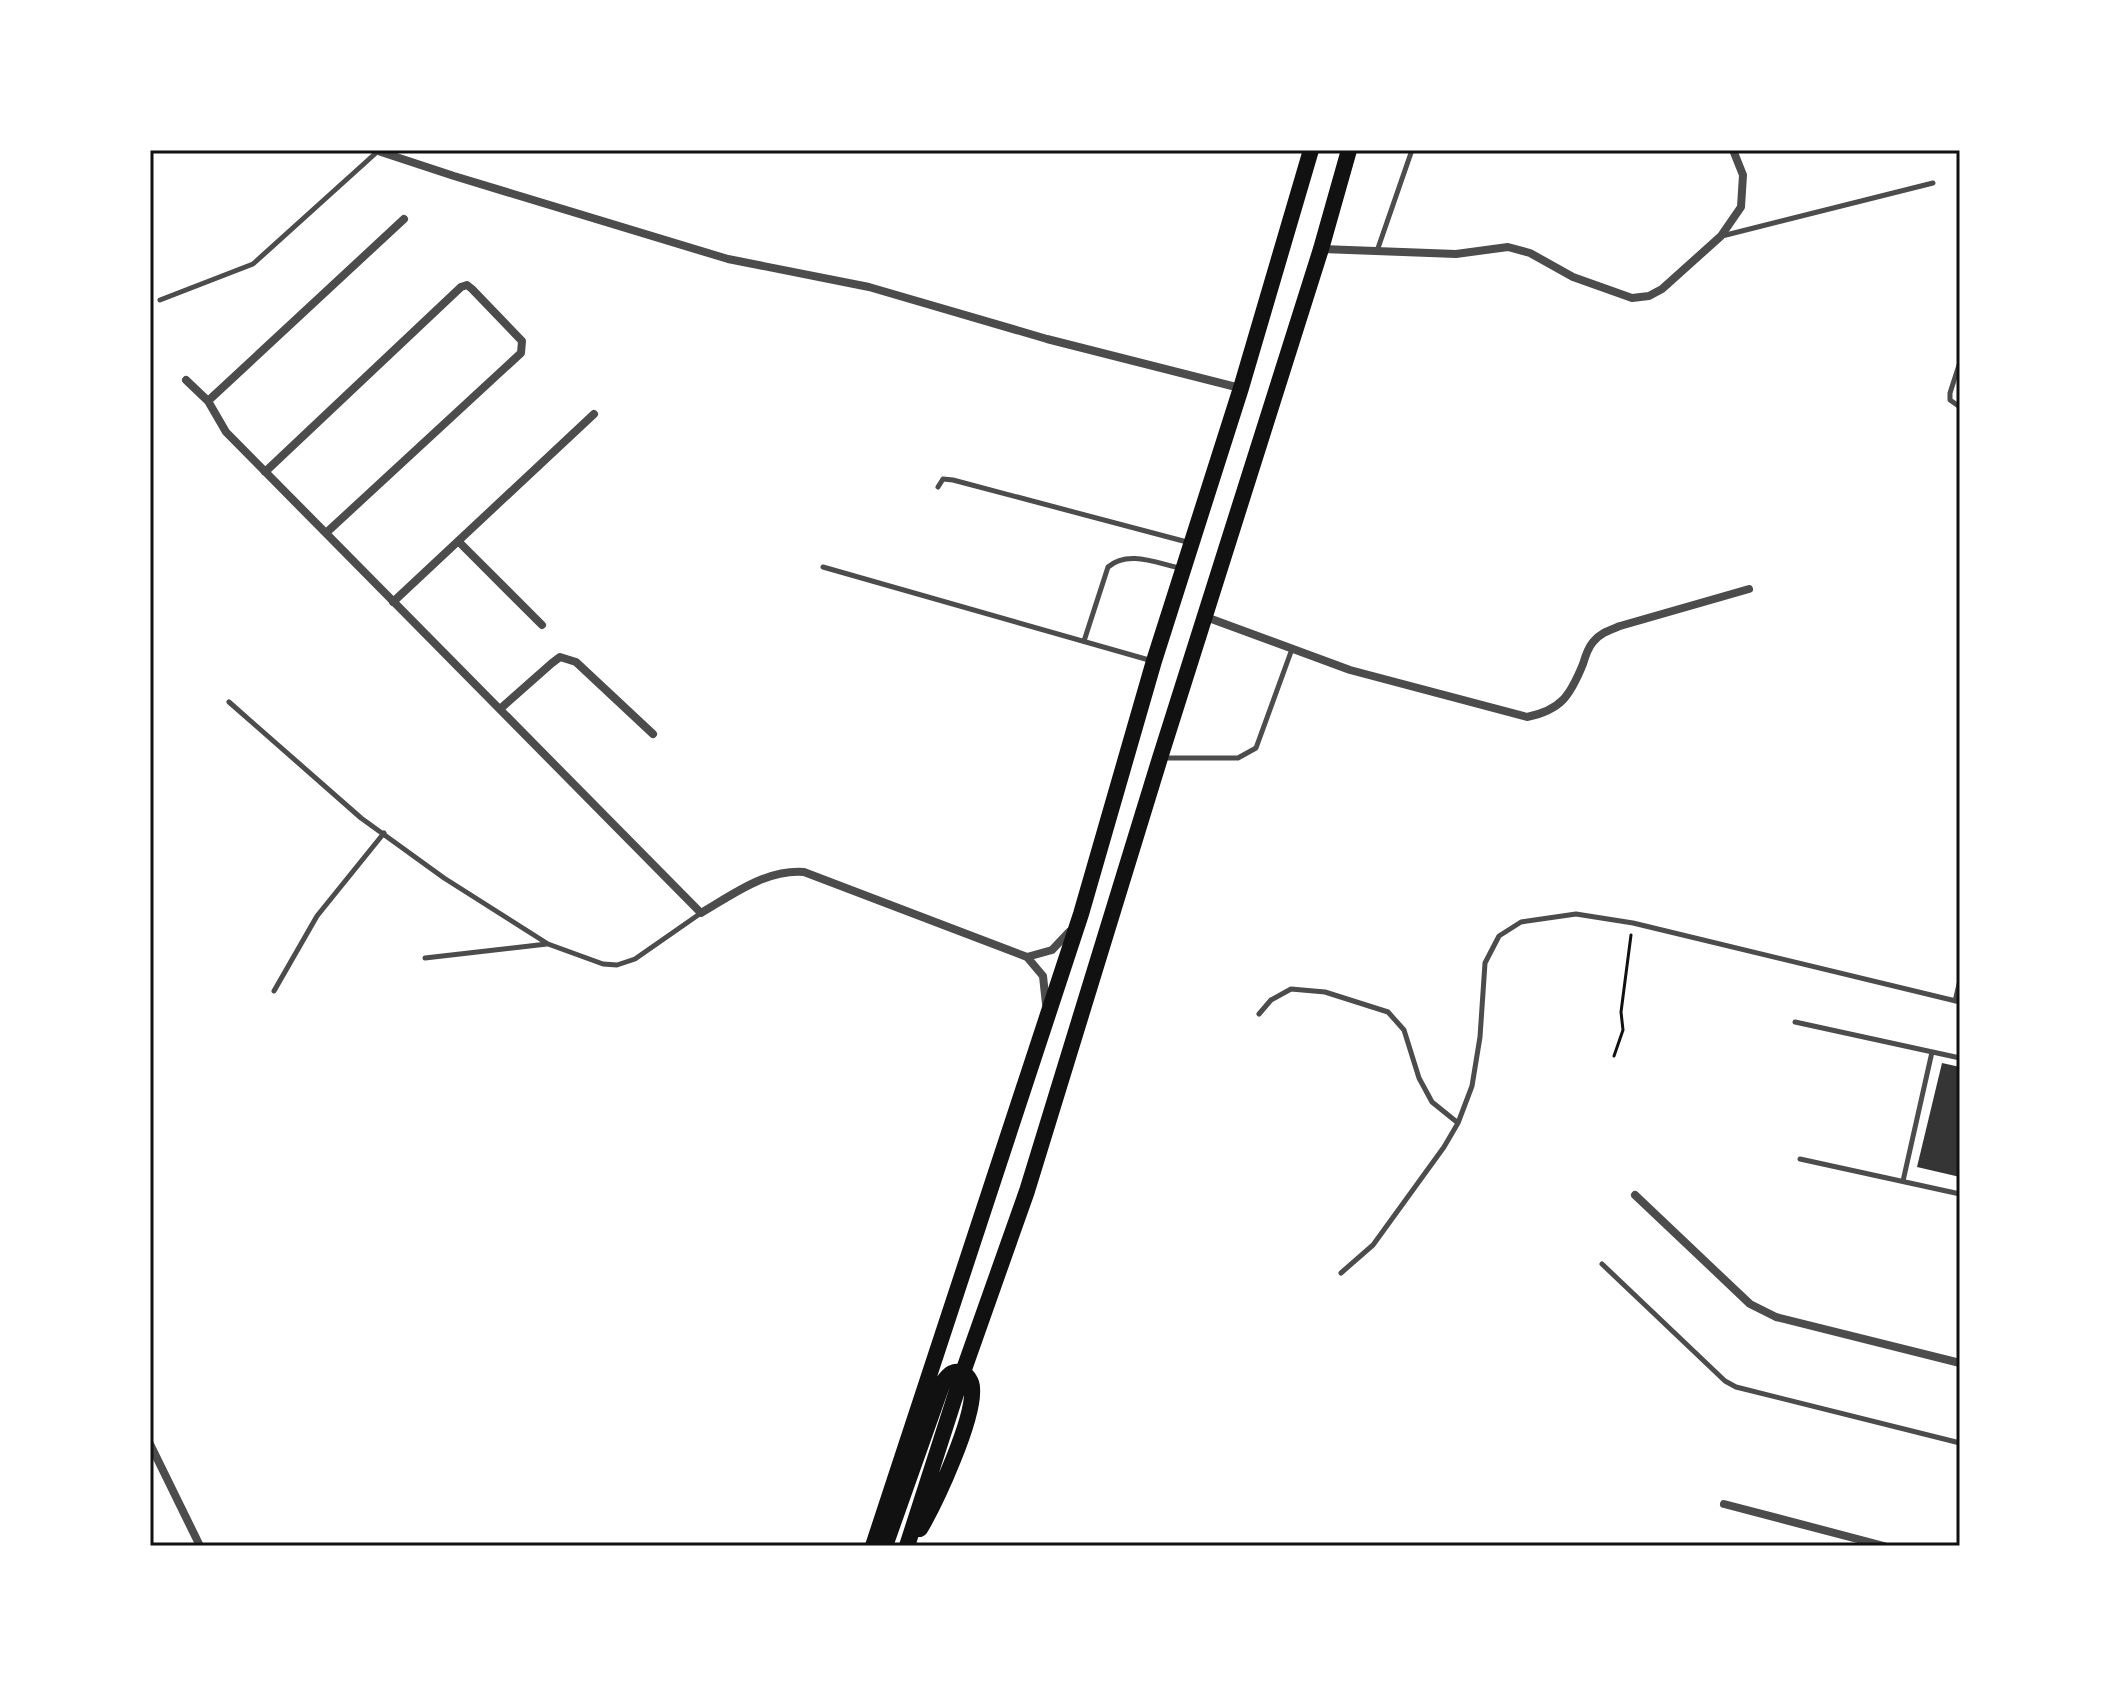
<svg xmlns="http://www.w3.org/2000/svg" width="2110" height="1696" viewBox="0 0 2110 1696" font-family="Rubik,sans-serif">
	<rect width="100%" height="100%" fill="#fff"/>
	<path fill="#353535" d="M1942 1063 1960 1067V1177L1917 1167Z"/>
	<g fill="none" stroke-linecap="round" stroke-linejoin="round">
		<path stroke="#111" stroke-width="3" d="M1614 1056 1623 1030 1621 1012 1631 935"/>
		<path stroke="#4c4c4c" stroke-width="5" d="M1722 236 1933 183
			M1377 251 1412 150
			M160 300 253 264 377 152
			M1960 362 1950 393V400L1960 407
			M938 487 943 479 953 480 1187 542
			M823 567 1149 660
			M1084 641 1108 567C1128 550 1156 563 1180 568
			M229 702 361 818 444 878 548 944 603 964 617 965 635 959 701 913
			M1162 758H1238L1256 748 1292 649
			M425 958 547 944
			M274 991 317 916 384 833
			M1955 1001 1960 980
			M1259 1014 1271 1000 1291 989 1325 992 1388 1012 1404 1030 1419 1078 1432 1102 1458 1123
			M1795 1022 1960 1058
			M1800 1159 1960 1194
			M1903 1181 1932 1052
			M1602 1264 1725 1381 1736 1387 1960 1443
			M1341 1273 1373 1245 1444 1147 1458 1123 1472 1086 1480 1037 1485 963 1499 936 1521 922 1576 914 1633 923 1960 1002"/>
		<path stroke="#4c4c4c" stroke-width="8" d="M375 150 454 176 728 259 869 287 1047 339 1240 388
			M1322 249 1456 254 1508 247 1530 253 1573 277 1632 298 1649 296 1662 289 1721 236 1741 207 1743 175 1733 150
			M186 380 208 401 226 432 701 913C732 895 766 869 804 872L1027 957 1043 976 1046 1004
			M208 401 404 219
			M265 472 461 287 467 285 472 289 522 341 521 353 326 533
			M458 541 542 625
			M393 602 594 414
			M1206 617 1350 670 1527 717C1561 710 1570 696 1583 664 1585 657 1588 648 1593 642 1600 633 1610 630 1620 626L1749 589
			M500 709 552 663 560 657 576 662 653 734
			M1027 957 1052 950 1069 932
			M1635 1195 1750 1304 1776 1317 1960 1363
			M150 1444 200 1546
			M1724 1504 1884 1546"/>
		<path stroke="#111" stroke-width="16" d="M920 1529C936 1502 975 1418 972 1388 972 1381 968 1377 963 1372
			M873 1546 1081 914 1154 661 1241 388 1311 150
			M885 1546 943 1382C949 1374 953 1370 963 1372
			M907 1546 963 1372 1027 1191 1160 758 1321 249 1349 150"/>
	</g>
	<rect width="2110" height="1696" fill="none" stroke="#ffffff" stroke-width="304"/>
	<rect x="152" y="152" width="1806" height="1392" fill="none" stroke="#111" stroke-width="3"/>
</svg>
